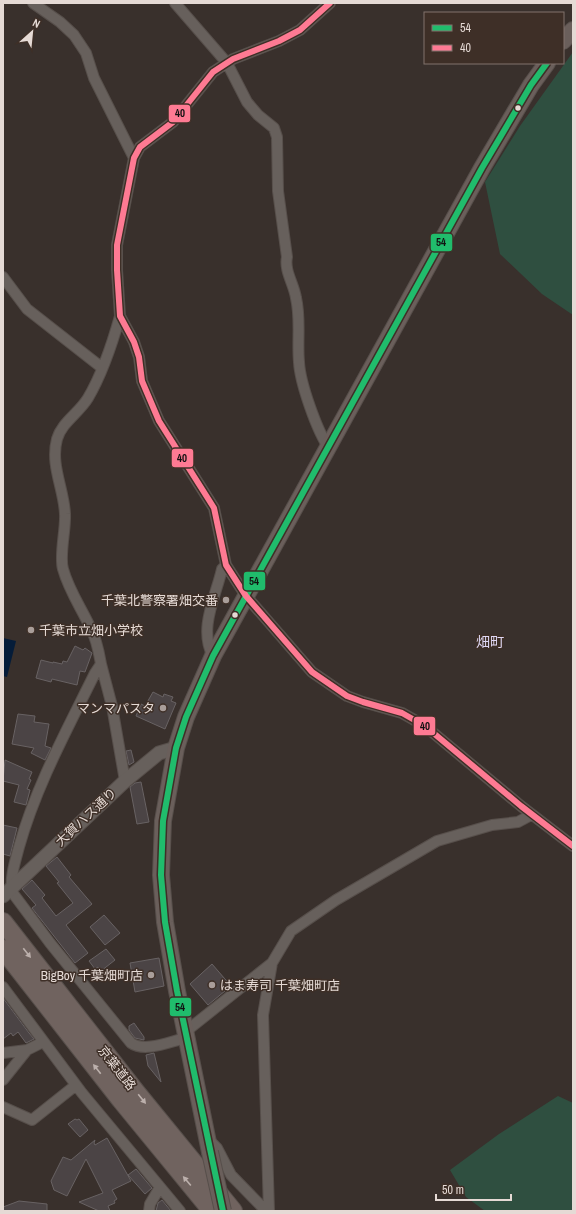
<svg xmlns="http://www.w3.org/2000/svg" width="576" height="1214" viewBox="0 0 576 1214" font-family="'Archivo Narrow','Noto Sans JP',sans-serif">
	<rect width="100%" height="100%" fill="#39302c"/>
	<path fill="#2f4f40" d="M573 52V315L542 294 500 254 485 182 520 126Z
		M558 1096 573 1103V1211H485L466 1197 450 1170 499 1134Z"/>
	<path fill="#051c39" d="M3 638 16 641 7 677 3 676Z"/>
	<path fill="#4b4445" stroke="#686263" d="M75 646 83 650 85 648 92 653 85 672 80 671 77 685 52 679 51 682 36 678 41 660 53 663V662L62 664 63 661 67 662Z
		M153 692 163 697 164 694 173 697 171 701 176 703 165 729 136 716 141 704 145 706Z
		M18 714 35 716 34 722 49 724 45 746 51 748 45 760 31 753 34 748 12 744Z
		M131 750 134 762 129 765 126 751Z
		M5 760 32 772 29 779 31 780 27 789 30 790 26 805 14 802 19 785 3 781Z
		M141 782 149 822 137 824 130 787 135 783Z
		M3 825 17 828 10 856 3 854Z
		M57 857 71 875 69 877 92 904 66 925 88 953 75 963 32 908 36 905 22 889 32 880 45 895 42 898 56 916 73 903 57 883 59 882 46 866Z
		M104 915 120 933 105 945 90 927Z
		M106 949 115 960 101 971 98 967 95 969 89 961Z
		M159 958 164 986 135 992 130 963Z
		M212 964 231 986 208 1005 190 984Z
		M3 998 29 1033 34 1039 26 1043 18 1032 13 1036 11 1033 3 1039Z
		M134 1023 144 1037V1040L135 1038 129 1030V1026Z
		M154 1053 161 1082 148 1066 146 1055Z
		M75 1119 77 1120 79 1119 88 1130 80 1137 68 1124Z
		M107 1138 131 1181 112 1190 117 1199 114 1201 115 1203 108 1206 110 1211H99L79 1202 103 1193 86 1159 67 1196 54 1190 51 1181 63 1157 71 1160 95 1140 94 1143 95 1145Z
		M136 1169 152 1188 145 1194 128 1175Z
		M162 1200 171 1211H156L158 1203Z
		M19 1201 47 1204V1211H3V1207Z"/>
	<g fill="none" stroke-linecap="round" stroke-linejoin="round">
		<defs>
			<path id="minor" d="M33 3 60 22 74 35 86 53 94 78 134 158
				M175 3 227 63 247 102 258 115 274 128 277 137 278 191 287 257C284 271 294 284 296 298 301 319 297 341 299 362 300 383 317 431 329 448
				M330 3 300 30 279 41 233 59 213 72 173 122 140 147 134 158 117 245V270L120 316 134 342 139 357 142 381 159 421 214 508 226 565 246 596 312 672 347 696 363 702 402 713 425 726 521 806 573 846
				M3 277 27 309 101 367
				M120 316C113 341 101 376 88 398 79 413 62 422 57 439 50 465 64 489 65 514 66 529 59 556 63 569 69 591 82 609 91 629 97 640 99 653 101 664L95 673C67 730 36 786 19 847 15 862 10 877 12 892L50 943 131 1043C145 1053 171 1041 186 1038
				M213 656C198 629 216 596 222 569L226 565
				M101 664 112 706 125 781
				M3 987 82 1093 180 1211
				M185 1032 272 963 291 931 336 900 437 841 492 825 518 822 531 815
				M3 1053 27 1050
				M3 1080 27 1050 43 1042
				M3 1107 32 1120 76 1085
				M209 1140 217 1148 231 1175 266 1211
				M149 1211 150 1204 160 1187
				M269 1211 263 1015 272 963"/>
			<path id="tertiary" d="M3 896 125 781 159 753 176 748"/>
			<path id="primary" d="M563 41 573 30
				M210 1152 177 991 165 922 161 875 163 821 176 748 186 717 213 656 482 168 531 85 547 63"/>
			<path id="motorway" d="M3 922 135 1091 233 1211
				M3 949 121 1100 212 1211"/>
		</defs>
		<use href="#minor" stroke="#574f4b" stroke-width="12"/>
		<use href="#tertiary" stroke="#574f4b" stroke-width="15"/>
		<use href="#primary" stroke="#574f4b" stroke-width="18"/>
		<use href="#motorway" stroke="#574f4b" stroke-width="20"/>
		<use href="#minor" stroke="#67605c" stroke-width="10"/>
		<use href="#tertiary" stroke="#67605c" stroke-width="13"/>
		<use href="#primary" stroke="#6a5f5b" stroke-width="16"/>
		<use href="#motorway" stroke="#70635f" stroke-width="18"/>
		<defs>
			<path id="primary-bridge" d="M210 1152 223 1211"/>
		</defs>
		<use href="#primary-bridge" stroke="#574f4b" stroke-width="18" stroke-linecap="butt"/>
		<use href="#primary-bridge" stroke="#6a5f5b" stroke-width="16"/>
		<defs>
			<path id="bus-1" d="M223 1211 177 991 165 922 161 875 163 821 176 748 186 717 213 656 482 168 531 85 547 63"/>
			<path id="bus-2" d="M330 3 300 30 279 41 233 59 213 72 173 122 140 147 134 158 117 245V270L120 316 134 342 139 357 142 381 159 421 214 508 226 565 246 596 312 672 347 696 363 702 402 713 425 726 521 806 573 846"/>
		</defs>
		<use href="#bus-1" stroke="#3e2f27" stroke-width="9"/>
		<use href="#bus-2" stroke="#3e2f27" stroke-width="9"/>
		<use href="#bus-1" stroke="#20bc6c" stroke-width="6"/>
		<use href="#bus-2" stroke="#fe7a93" stroke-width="6"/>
	</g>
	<defs><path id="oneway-solid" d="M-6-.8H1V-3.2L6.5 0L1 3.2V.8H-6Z"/></defs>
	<g fill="#bcb0ac">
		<use href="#oneway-solid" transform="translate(27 953) rotate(52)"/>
		<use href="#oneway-solid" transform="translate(97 1069) rotate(-128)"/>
		<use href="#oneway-solid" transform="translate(142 1099) rotate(51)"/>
		<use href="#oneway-solid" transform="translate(187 1181) rotate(-130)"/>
	</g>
	<g fill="#e5dad5" stroke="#3e2f27" stroke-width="1.5">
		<circle cx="518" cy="108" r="3.5"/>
		<circle cx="235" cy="615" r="3.5"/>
	</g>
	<g fill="#a99e9a" stroke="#3e2f27" stroke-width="1.5">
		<circle cx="226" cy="600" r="4"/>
		<circle cx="31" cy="630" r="4"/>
		<circle cx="163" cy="708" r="4"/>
		<circle cx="151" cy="975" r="4"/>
		<circle cx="212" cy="985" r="4"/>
	</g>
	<g text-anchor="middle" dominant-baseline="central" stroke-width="3" stroke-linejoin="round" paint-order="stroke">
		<g font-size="13" fill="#e5dad5" stroke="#3e2f27" text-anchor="end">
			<text x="218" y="600">千葉北警察署畑交番</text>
			<text x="39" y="630" text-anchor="start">千葉市立畑小学校</text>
			<text x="155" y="708">マンマパスタ</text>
			<text x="143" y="975">BigBoy 千葉畑町店</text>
			<text x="220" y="985" text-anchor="start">はま寿司 千葉畑町店</text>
		</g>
		<g font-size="13" fill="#e5dad5" stroke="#3e2f27">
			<text transform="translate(86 817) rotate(-43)">大賀ハス通り</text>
			<text transform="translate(117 1068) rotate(52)">京葉道路</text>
		</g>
		<g font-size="14" fill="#ded7f4" stroke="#3e2f27">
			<text x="490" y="642">畑町</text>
		</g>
	</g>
	<g stroke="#3e2f27" stroke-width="1.5">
		<rect x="168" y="104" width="23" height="19" rx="4" fill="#fe7a93"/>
		<rect x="430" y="233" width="23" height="19" rx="4" fill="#20bc6c"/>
		<rect x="171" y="448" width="23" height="20" rx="4" fill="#fe7a93"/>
		<rect x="243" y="571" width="23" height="20" rx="4" fill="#20bc6c"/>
		<rect x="413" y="716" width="23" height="20" rx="4" fill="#fe7a93"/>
		<rect x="169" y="997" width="23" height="20" rx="4" fill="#20bc6c"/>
	</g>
	<g font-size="11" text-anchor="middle" font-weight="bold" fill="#111">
		<text x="180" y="117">40</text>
		<text x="441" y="246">54</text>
		<text x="182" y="462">40</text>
		<text x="254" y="585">54</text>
		<text x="425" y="730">40</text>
		<text x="180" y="1011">54</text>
	</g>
	<rect width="576" height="1214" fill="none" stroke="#e5dad5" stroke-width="8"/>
	<rect x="424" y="12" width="140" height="52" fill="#3e2f27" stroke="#81736d"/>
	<rect x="432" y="25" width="20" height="6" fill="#20bc6c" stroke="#81736d"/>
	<text x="460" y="32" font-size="12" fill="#e5dad5">54</text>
	<rect x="432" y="45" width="20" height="6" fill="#fe7a93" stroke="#81736d"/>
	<text x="460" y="52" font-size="12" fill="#e5dad5">40</text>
	<g transform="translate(32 32) rotate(27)" stroke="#3e2f27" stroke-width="3" paint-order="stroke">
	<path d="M0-3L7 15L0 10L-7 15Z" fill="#e5dad5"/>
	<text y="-6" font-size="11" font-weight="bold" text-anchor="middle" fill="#e5dad5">N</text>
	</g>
	<path d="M436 1194v6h75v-6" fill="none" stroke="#e5dad5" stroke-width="2"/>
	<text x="442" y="1194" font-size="12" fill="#e5dad5" stroke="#3e2f27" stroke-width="3" paint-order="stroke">50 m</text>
</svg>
